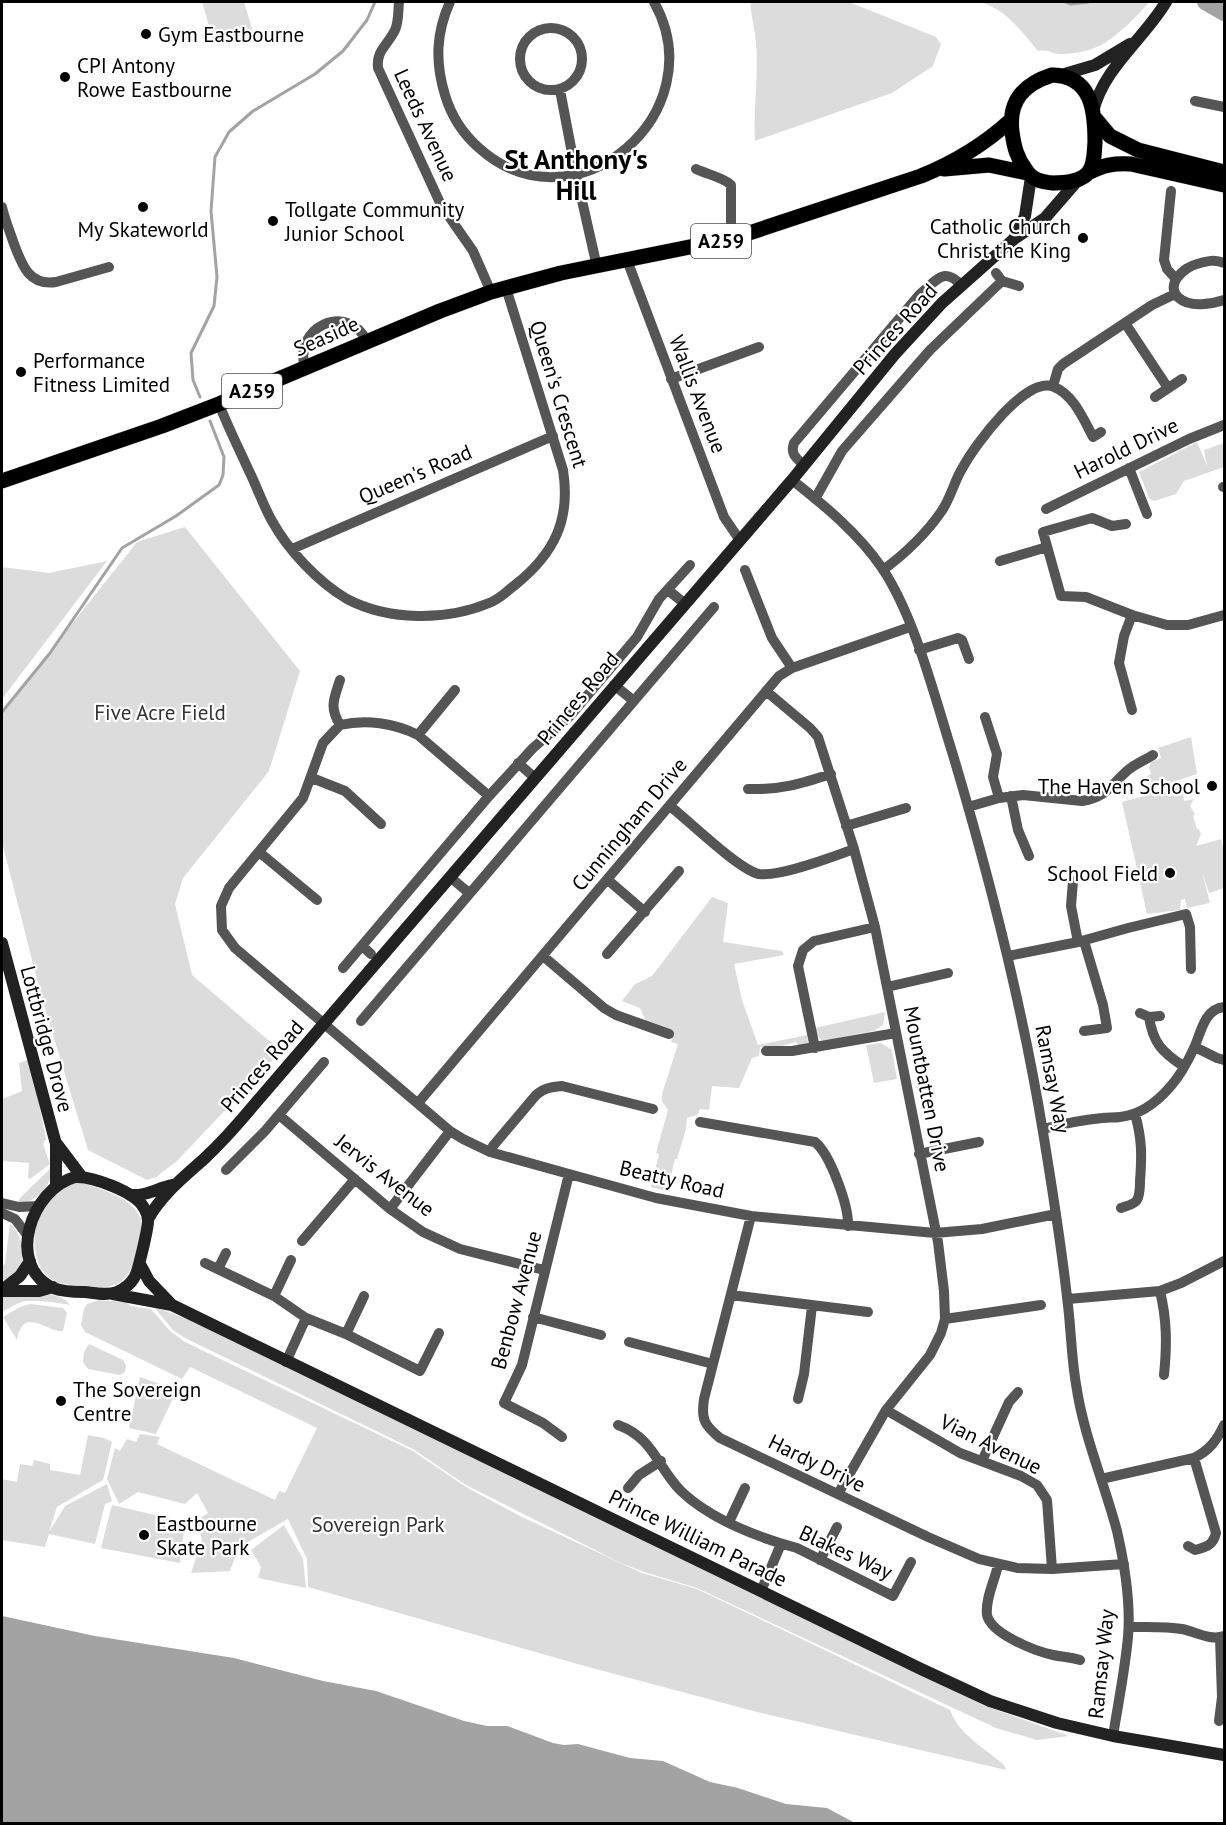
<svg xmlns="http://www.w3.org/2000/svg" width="1226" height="1825" viewBox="0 0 1226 1825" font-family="'PT Sans',sans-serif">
	<rect width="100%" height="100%" fill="#fff"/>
	<path fill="#dcdcdc" d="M202 2H244L253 32 214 43Z
		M750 2H849L936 37 941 44 933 66 892 93 755 141C753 108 759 76 756 43 755 29 751 16 750 2Z
		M980 2H1149C1140 14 1111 42 1097 47 1085 52 1072 54 1060 54 1051 54 1049 49 1038 51 1021 31 1006 9 980 2Z
		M1197 442 1207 466 1204 450 1224 443V467L1184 481 1176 494 1154 501 1149 498 1139 472Z
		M185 527 300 671 269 771 183 878 175 904 192 975 281 1051 177 1161 156 1177 147 1180 88 1150 42 999 2 842V712L137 542Z
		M107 561 2 699V567L49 573Z
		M1191 737 1197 774 1152 789 1147 776 1151 774 1149 768 1151 762 1161 758 1158 748Z
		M1181 786 1184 801 1194 799 1190 806 1195 814 1193 816 1197 829H1199L1201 834 1196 846 1221 839 1224 853V888L1209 893 1202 872 1210 903 1187 908 1185 899 1181 900 1180 910 1147 914 1122 802Z
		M712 897 728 903 723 942 782 951 784 955 734 964 742 1000 758 1045 807 1035 808 1043 799 1046 796 1042 778 1047H760L759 1056 752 1058 739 1088 712 1086 709 1110 700 1109 697 1115 687 1118 686 1129 677 1159H675L667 1191 651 1187 659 1154 656 1153 668 1110 662 1101V1094L678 1044 671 1042 673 1034 646 1021 640 1008 622 1001 635 984 652 976Z
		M885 1012 883 1025 874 1031 823 1041 818 1037 815 1028Z
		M881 1043 892 1050 897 1079 874 1083 866 1045Z
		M30 1059 46 1139 43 1144 50 1164 30 1179 28 1178 29 1163 2 1161V1099L22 1091 19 1063Z
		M53 1166C51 1187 38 1202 17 1204L20 1198Z
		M79 1182C100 1189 142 1199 142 1227 142 1233 139 1240 138 1245 136 1258 133 1269 124 1279 115 1288 101 1288 89 1286 78 1285 64 1286 53 1280 35 1271 31 1240 37 1222 41 1211 55 1192 65 1186 69 1184 75 1184 79 1182Z
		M10 1224C22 1234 28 1258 17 1272 14 1276 6 1279 2 1282V1267L5 1263Z
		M19 1293C36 1294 60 1291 70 1305 58 1303 30 1298 19 1303 13 1305 8 1310 2 1311V1297Z
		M99 1300 126 1302 131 1306 151 1309 170 1331 185 1342 413 1451 466 1487 520 1516 642 1573 697 1589 950 1710C959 1735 985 1748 1004 1765L1006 1770 757 1712 581 1665 308 1587 307 1559 288 1519 239 1547 230 1571 191 1573 202 1540 197 1520 208 1513 197 1493 185 1504 138 1492 119 1504 107 1479 115 1448 120 1451 127 1439 136 1442 140 1434 160 1437 157 1444 275 1500 279 1491 285 1493 317 1428 190 1367 182 1379 85 1332 81 1325 84 1309 87 1304Z
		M30 1304 63 1308 67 1313 63 1331C49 1334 23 1304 17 1340L3 1317 20 1307Z
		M154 1307 190 1320 994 1709 1069 1736 1037 1740 996 1728 697 1588 644 1572 621 1563 466 1485 413 1449 185 1338 173 1330Z
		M89 1344 123 1360 126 1365 125 1372 120 1375 88 1369 83 1362 84 1352Z
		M140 1377 177 1390 156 1434 129 1428Z
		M88 1435 104 1438 112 1442 103 1480 57 1507 49 1532 65 1506 107 1484 112 1501 105 1504 95 1544 49 1534 45 1547 2 1540V1479L17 1482 20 1464 32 1466 34 1460 50 1464V1470L80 1475Z
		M112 1505 185 1522 180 1563 101 1548Z
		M284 1525 303 1559 306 1588 258 1578 261 1567 251 1550Z"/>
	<path fill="#a3a3a3" d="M2 1616 95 1636 234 1658 323 1681 376 1691 464 1721 487 1726H507L553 1743 564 1745 578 1744 630 1758 663 1761 710 1782 738 1788 786 1804 827 1808 855 1823H2Z"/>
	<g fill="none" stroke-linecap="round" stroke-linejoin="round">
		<path stroke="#a3a3a3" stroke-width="3" d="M1066 2 1071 4 1089 2
			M200 397 193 380 191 353 214 306 217 277 211 211 215 157 229 132 253 111 315 74 343 51 367 20 375 2
			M2 712 50 653 122 548 176 516 219 485 223 475 224 457 210 421"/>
		<path stroke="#a3a3a3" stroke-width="16" d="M1205 2 1224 13"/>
		<defs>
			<path id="primary" d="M1052 75C1092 76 1095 111 1095 142 1094 153 1095 165 1088 173 1080 182 1065 183 1053 183 1042 182 1032 180 1026 170 1017 158 1014 147 1012 132 1008 100 1024 84 1052 75Z
				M1094 117 1110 136 1138 150 1224 172
				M944 169 989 165 1027 173
				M1088 173C1103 165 1114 163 1131 164L1224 185
				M2 481 162 426 219 404 440 311 491 292 561 273 734 238 921 176C953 163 986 143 1011 120"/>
		</defs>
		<use href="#primary" stroke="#dbdbdb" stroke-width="16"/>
		<path stroke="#555" stroke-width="10" d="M399 2C398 11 399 21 395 30 388 45 376 50 378 68L441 205 473 251 491 292
			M450 2C436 33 435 62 445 95 451 115 463 134 479 148 575 234 716 113 654 2
			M520 59a31 31 0 1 1 62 0a31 31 0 1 1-62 0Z
			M560 90 576 174 597 267
			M1195 101 1224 107
			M696 169C706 174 725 178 731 185V226L734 238
			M1171 191 1164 260 1167 269 1176 279
			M2 207C5 220 10 232 14 244 22 265 29 286 56 282L109 267
			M627 260 724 517 739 539
			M1224 263C1215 259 1207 261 1197 264 1184 267 1164 285 1179 298 1190 308 1212 304 1224 300
			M996 273 1002 281 1019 286
			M1125 323 1168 388
			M305 368C293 328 346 301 367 341
			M671 379 759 347
			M1053 386 1058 369 1063 364 1152 305 1175 294
			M1155 397 1182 379
			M219 404C228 427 239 449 249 471 257 487 263 505 272 521 288 550 318 582 347 599 389 621 446 621 489 603 499 600 507 591 515 585 554 554 571 520 563 470L506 288
			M804 465C796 458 790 454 794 443L920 294C937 280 944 266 962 286
			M1129 468 1147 514
			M792 480C824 505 859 534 882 568 915 617 935 698 953 755 990 879 1022 1004 1043 1132 1052 1187 1061 1242 1067 1297 1071 1326 1071 1355 1076 1384 1083 1434 1104 1482 1117 1531 1125 1566 1131 1602 1128 1637 1125 1670 1118 1704 1113 1736
			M1223 487H1224
			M815 499 842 451 930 350 1002 281
			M1046 509 1189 439 1224 425
			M1126 524 1112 526 1092 518 1043 532 1061 596 1086 597 1132 615 1167 625H1188L1224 615
			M292 549 553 436
			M1000 561 1047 547
			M745 570 772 638 792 668
			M883 570C906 553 925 535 941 512 951 498 954 481 963 467 975 445 1026 375 1054 387 1073 394 1084 420 1093 437L1101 432
			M668 590 684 603
			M919 650 958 638 962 640 969 659
			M340 680C334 699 329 707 340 725
			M614 685 634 701
			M766 691 810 728 818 737 854 849 875 927 938 1242 944 1291 945 1319 941 1333 930 1355 886 1410 838 1494
			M1132 710 1119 663 1124 636 1132 615
			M985 717 997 754 993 777 999 798
			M418 735 455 690
			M518 763 535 778
			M312 778 345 791 381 824
			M748 789C781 790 800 784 831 774
			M489 796 418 735C394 723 366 719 340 725L323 743 303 798 229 888 221 906 222 930 235 948 450 1131 463 1139 490 1152 569 1174 656 1198 751 1216 935 1233 982 1229 1056 1214
			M1011 796 1018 830 1029 856
			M670 806C689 821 739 870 759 874 780 877 832 857 854 849
			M968 807 999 798 1023 795 1082 801C1107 797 1111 785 1128 770 1135 764 1145 760 1153 755
			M846 826 906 808
			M259 852 317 900
			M450 877 469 893
			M608 880 645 912
			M1073 881 1071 906 1078 942
			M362 946 371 954
			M607 954 679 871
			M543 956 604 1008 616 1015 669 1034
			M1008 956 1078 942 1128 928 1186 914 1190 927 1191 969
			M343 968 489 796 533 748 569 717 637 637 659 599 690 565
			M887 987 948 973
			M1140 1013 1149 1017 1160 1016
			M1149 1017C1153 1043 1162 1052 1183 1066
			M361 1021 714 607
			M1084 1031 1107 1028 1103 1005 1084 941
			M1195 1047 1217 1058 1224 1060
			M815 1048 798 966 803 950 814 941 875 927
			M766 1051H792L896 1033
			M418 1103 779 676 792 668 910 627
			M279 1115 390 1209 423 1232 460 1249 544 1270
			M700 1122 815 1142C830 1154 849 1206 848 1226
			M1043 1129C1062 1124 1082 1120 1102 1118 1108 1117 1114 1118 1120 1117 1140 1115 1157 1102 1170 1087 1179 1077 1188 1061 1194 1048 1201 1033 1204 1009 1224 1007
			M490 1152 493 1146 536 1095C544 1088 551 1087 562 1086L653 1109
			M919 1154 979 1142
			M226 1170 265 1131 324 1062
			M2 1203 19 1207 38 1206
			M1121 1208C1126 1206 1134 1205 1137 1200 1140 1195 1140 1186 1140 1181 1142 1155 1142 1139 1135 1114
			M390 1209 450 1131
			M2 1213 15 1219 28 1236
			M751 1216 704 1399C701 1419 704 1425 720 1438L928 1537 979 1559 1017 1568 1052 1569 1124 1564
			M302 1241 355 1179
			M205 1263 274 1296 306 1318 346 1334 420 1371 439 1333
			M218 1269 226 1253
			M1160 1291C1167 1320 1167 1345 1164 1375
			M731 1295 868 1312
			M274 1296 291 1260
			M1068 1299 1160 1291 1181 1283 1224 1261
			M533 1317 601 1335
			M945 1319 1041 1305
			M346 1334 364 1296
			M629 1342 713 1364
			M286 1362 306 1318
			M798 1399 804 1374 812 1306
			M886 1410 960 1453 1021 1476 1037 1485 1047 1500 1052 1569
			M618 1425C654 1438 657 1467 681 1491 710 1519 759 1538 797 1548L893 1596 911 1562
			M562 1437 543 1423 504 1403 522 1365 569 1174
			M982 1461 1009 1402 1018 1392
			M1101 1479 1194 1458C1210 1450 1217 1440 1224 1425
			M628 1488 639 1475 661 1461
			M729 1522 745 1488
			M1188 1546 1195 1550C1207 1547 1213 1545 1216 1533L1194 1458
			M820 1560 837 1527
			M998 1565C995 1580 985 1599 987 1615 991 1634 1035 1651 1053 1655 1062 1657 1070 1657 1080 1660
			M761 1591 781 1544
			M1129 1627C1146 1627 1165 1626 1182 1629 1196 1632 1211 1641 1224 1636
			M1219 1721 1222 1697 1220 1638"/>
		<path stroke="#222" stroke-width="12" d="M1061 75 1095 65 1130 44
			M1093 112C1103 68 1144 39 1166 2
			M1014 239 1025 216 1031 177
			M2 943 56 1144V1187
			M57 1144 82 1177
			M75 1177C92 1176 136 1192 144 1208 146 1211 148 1217 148 1221 148 1228 138 1273 134 1278 130 1285 124 1289 117 1292 107 1296 95 1293 85 1292 75 1292 63 1292 53 1288 5 1265 31 1189 75 1177Z
			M130 1195C148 1196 157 1188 173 1185
			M148 1219C162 1194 184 1177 205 1158 222 1142 238 1124 253 1106L792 480 895 354 942 303 1014 239 1045 218 1078 180
			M140 1264 149 1281 172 1305
			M2 1290 20 1276 30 1261
			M2 1291H39L53 1287
			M113 1294 172 1305 921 1669 990 1701 1057 1723 1113 1736 1224 1755"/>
		<use href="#primary" stroke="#000" stroke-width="15"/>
	</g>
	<g fill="#000" stroke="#fff" stroke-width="2">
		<circle cx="146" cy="34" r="6"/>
		<circle cx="65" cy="77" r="6"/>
		<circle cx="143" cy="207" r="6"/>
		<circle cx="273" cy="221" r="6"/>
		<circle cx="1083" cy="238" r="6"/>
		<circle cx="21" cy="372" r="6"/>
		<circle cx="1212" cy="786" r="6"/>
		<circle cx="1170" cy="873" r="6"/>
		<circle cx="61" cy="1401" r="6"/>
		<circle cx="144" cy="1535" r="6"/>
	</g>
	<g text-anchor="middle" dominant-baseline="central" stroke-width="4.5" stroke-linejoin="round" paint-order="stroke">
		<g fill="#fff" stroke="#4c4c4c" stroke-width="1.5">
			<rect x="691" y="224" width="60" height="34" rx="4.5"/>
			<rect x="222" y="374" width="60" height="34" rx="4.5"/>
		</g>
		<g font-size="20" font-weight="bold" fill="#000">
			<text x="721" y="241">A259</text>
			<text x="252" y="391">A259</text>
		</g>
		<g font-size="21" fill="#000" stroke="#fff" text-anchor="start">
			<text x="158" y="34">Gym Eastbourne</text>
			<text x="77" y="65">CPI Antony<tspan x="77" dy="24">Rowe Eastbourne</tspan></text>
			<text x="285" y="209">Tollgate Community<tspan x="285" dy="24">Junior School</tspan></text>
			<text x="1071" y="226" text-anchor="end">Catholic Church<tspan x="1071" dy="24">Christ the King</tspan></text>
			<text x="143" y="229" text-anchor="middle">My Skateworld</text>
			<text x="33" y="360">Performance<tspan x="33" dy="24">Fitness Limited</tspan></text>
			<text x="1200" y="786" text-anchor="end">The Haven School</text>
			<text x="1158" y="873" text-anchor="end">School Field</text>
			<text x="73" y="1389">The Sovereign<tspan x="73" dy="24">Centre</tspan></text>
			<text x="156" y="1523">Eastbourne<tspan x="156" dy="24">Skate Park</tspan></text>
		</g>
		<g font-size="21" fill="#000" stroke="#fff">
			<text transform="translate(426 125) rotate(65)">Leeds Avenue</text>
			<text transform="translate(895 329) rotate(-48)">Princes Road</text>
			<text transform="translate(326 336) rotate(-24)">Seaside</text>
			<text transform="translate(559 394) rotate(73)">Queen's Crescent</text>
			<text transform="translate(698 394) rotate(69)">Wallis Avenue</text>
			<text transform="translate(1126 448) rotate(-26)">Harold Drive</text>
			<text transform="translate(415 474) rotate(-23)">Queen's Road</text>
			<text transform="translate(578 698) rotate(-50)">Princes Road</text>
			<text transform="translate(629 824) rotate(-50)">Cunningham Drive</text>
			<text transform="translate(47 1039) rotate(75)">Lottbridge Drove</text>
			<text transform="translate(262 1066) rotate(-49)">Princes Road</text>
			<text transform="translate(1053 1079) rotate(79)">Ramsay Way</text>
			<text transform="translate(927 1089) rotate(79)">Mountbatten Drive</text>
			<text transform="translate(385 1175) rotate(38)">Jervis Avenue</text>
			<text transform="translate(672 1179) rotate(13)">Beatty Road</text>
			<text transform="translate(516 1300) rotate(-75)">Benbow Avenue</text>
			<text transform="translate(991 1444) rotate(26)">Vian Avenue</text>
			<text transform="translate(817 1463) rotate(26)">Hardy Drive</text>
			<text transform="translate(698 1538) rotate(26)">Prince William Parade</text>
			<text transform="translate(846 1552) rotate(25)">Blakes Way</text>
			<text transform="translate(1101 1664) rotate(-84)">Ramsay Way</text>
		</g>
		<g font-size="21" fill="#333" stroke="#fff">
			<text x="160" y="712">Five Acre Field</text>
			<text x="378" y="1524">Sovereign Park</text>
		</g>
		<g font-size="27" font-weight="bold" fill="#000" stroke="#fff">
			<text x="576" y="159">St Anthony's<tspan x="576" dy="31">Hill</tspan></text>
		</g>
	</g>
	<rect width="1226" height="1825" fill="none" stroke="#000000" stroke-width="6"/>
</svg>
